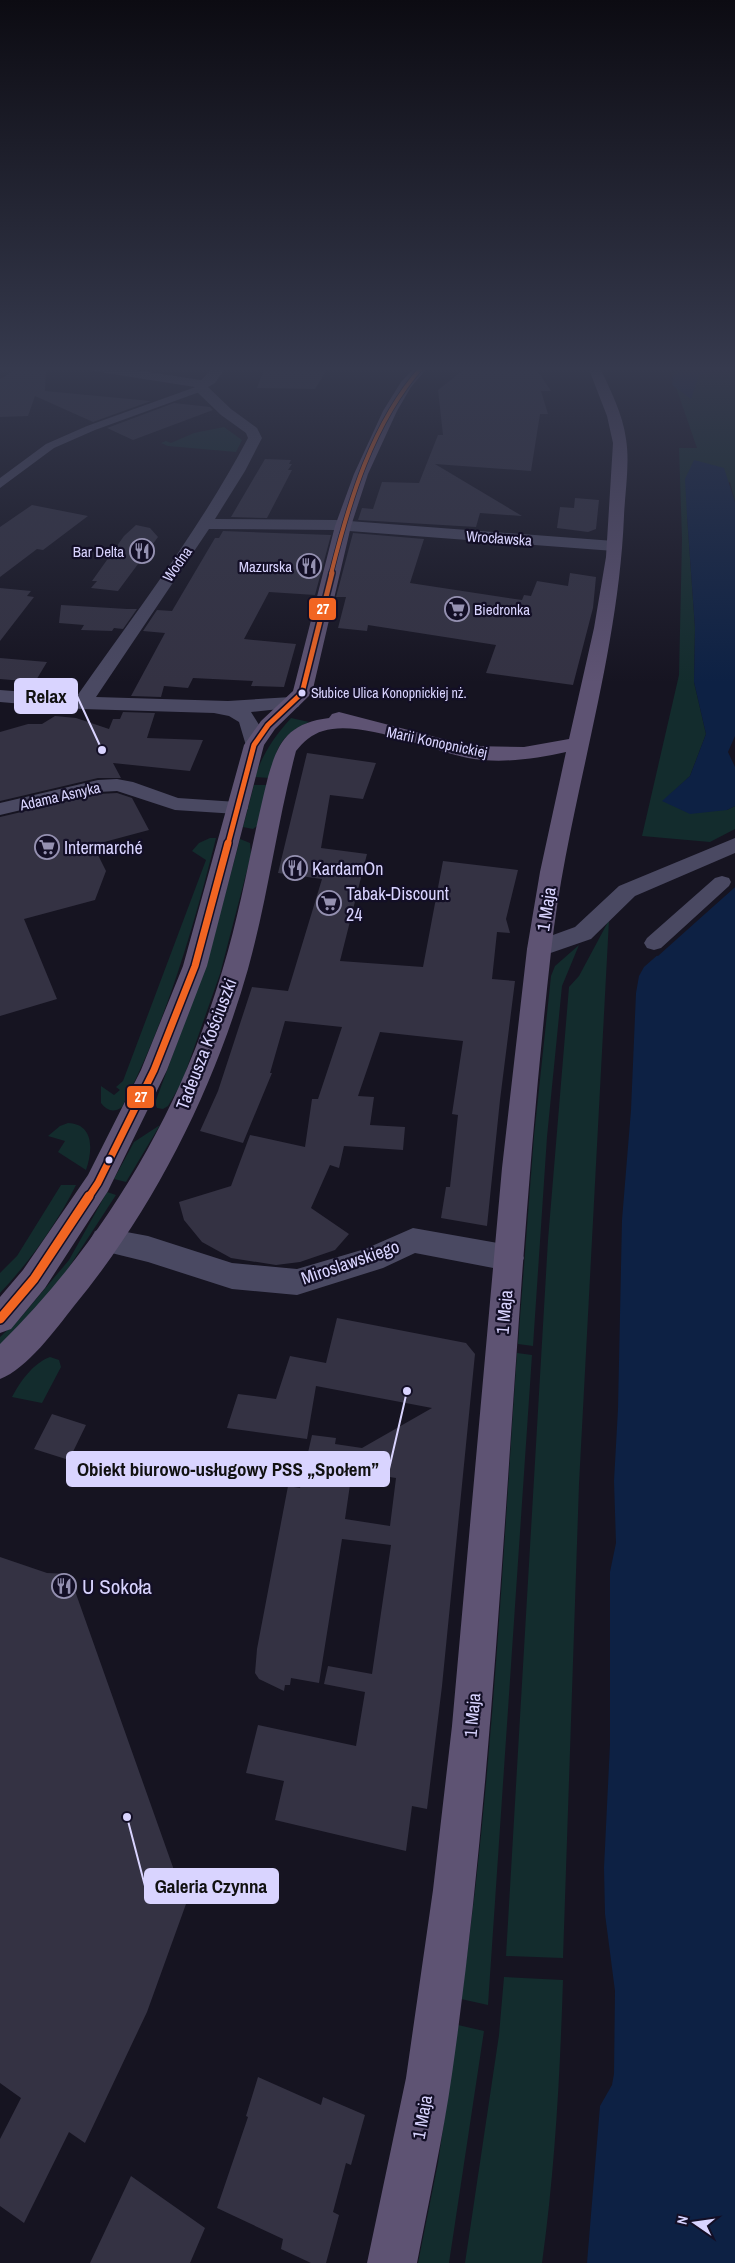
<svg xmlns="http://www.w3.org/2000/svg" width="735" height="2263" viewBox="0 0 735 2263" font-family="'Archivo Narrow',sans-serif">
	<rect width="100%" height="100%" fill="#161421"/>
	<path fill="#132c2d" d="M669 367H735V502L730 482 687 516 695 628 694 682 706 734 690 776 663 801 727 810 735 806V829L710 842 642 836 679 675 682 539 679 448H697Z
		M224 427 242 440 236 452 168 446 161 443 166 441 171 443 194 433Z
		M291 718 309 722C280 735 276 748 270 778L255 777C263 753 274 737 291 718Z
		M254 785H267L257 826 253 829 243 827Z
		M210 838H216C193 930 166 1022 122 1107 114 1113 107 1111 101 1103V1086L114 1095 120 1090 116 1087 123 1081 206 860 192 851 199 843Z
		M240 839 250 843 251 855 220 974 182 1082 168 1106 163 1109 157 1108 155 1103 208 959Z
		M609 920 579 1484 563 1958 506 1956 548 1240 569 987 579 976Z
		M579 945 562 986 547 1137 533 1346 518 1344 534 1136 551 976 555 966Z
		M68 1123C94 1124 93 1150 86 1170L58 1152 65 1141 48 1136 60 1126Z
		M160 1125 126 1182 114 1179 134 1142Z
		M61 1185H76C56 1225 30 1261 0 1293V1273L17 1256Z
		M107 1192 116 1195 58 1284 0 1348V1337L21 1317 69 1260Z
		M517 1353 532 1355 488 2005 461 1999C492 1785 502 1569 517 1353Z
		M50 1357 59 1360 61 1367 42 1403 12 1397C20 1382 33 1363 50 1357Z
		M504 1977 563 1980C560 2075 555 2169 542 2263H465L499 2035Z
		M458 2025 484 2031 449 2263H418L438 2163Z"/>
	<path fill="#0d2144" d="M688 367H726L699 375 691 399 672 385 673 376Z
		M694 460 724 468 735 502V736L728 752 735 767V806L727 810 690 814 662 801 690 776 706 734 694 682 695 628 687 516 685 479Z
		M735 887V2263H587L600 2106 612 2085 614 2074 615 1991 605 1914 604 1868 610 1744V1572L616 1543 614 1481 618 1409 622 1220 631 1110 636 993 639 976 644 967Z"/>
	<path fill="#161421" d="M735 885V887L658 956 655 955 729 887Z"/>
	<path fill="#343243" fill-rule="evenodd" d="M20 367 46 368 45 391 151 401 93 422 35 396 28 416 0 417V379Z
		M265 367H267L328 368 315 389 257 388Z
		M467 367H535L551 391H541L548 414H540L531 471 435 464 522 516 480 513 476 527 358 520 362 508 373 509 382 482 419 483 438 435H443L438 390Z
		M174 403 210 407 213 410 133 440 107 428Z
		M265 459 291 460 289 464H292L288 470H292L267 518 231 517Z
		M575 498 599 500 596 529 588 532 557 528 560 507 574 508Z
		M32 505 88 516 43 550 37 549 0 577V527Z
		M136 525 150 528 158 537 118 591 91 588 97 581H92L124 536Z
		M223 531 331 535 315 595 269 592 244 639 296 644 284 687 251 686 253 681 193 678 188 688 164 686 161 697 131 696 165 633 143 631 157 610 172 611 215 538H219Z
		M353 533 424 539 410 583 522 600 524 595 531 596 537 581 568 586 570 573 596 577 593 608 573 685 486 673 496 645 368 625 367 631 338 628 346 597H336Z
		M0 588 31 591 27 596 34 597 0 641Z
		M61 605 127 609H137L123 629 114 628 112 631 81 630 84 625 59 623Z
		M0 658 47 662 35 682 0 679Z
		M123 712 155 713 147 738 203 740 190 771 113 763 121 778H98L0 801V732L28 724H42L55 716 76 718 109 729 113 719H120Z
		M307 753 376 763 363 799 330 795 321 848 367 854 340 961 423 967 443 861 518 870 506 919 510 933 497 932 492 979 515 981 500 1100 487 1226 441 1218 446 1187H450L458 1115 452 1114 463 1041 380 1032 358 1096 374 1097 370 1125 405 1127 403 1150 344 1146 339 1168 330 1165 311 1208 349 1234 335 1250 300 1262 276 1265 231 1258 202 1242 184 1220 179 1202 231 1186 250 1135 305 1147 312 1099H318L342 1027 285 1021 270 1073H272L243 1143 200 1131 218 1091 252 987 288 991 322 879 278 873Z
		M117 793 132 798 149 830 93 845 106 871 95 900 24 919 57 999 0 1016V817L98 794Z
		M337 1318 466 1343 475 1354 442 1686 427 1809 412 1806 406 1851 275 1820 284 1781 246 1773 258 1725 356 1746 365 1692 324 1684 328 1666 372 1674 391 1545 342 1539 319 1683 291 1678 290 1685H285L284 1691 259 1679 255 1673 257 1649 288 1486 300 1488 312 1435 336 1438 335 1444 362 1448 432 1408 316 1386 307 1439 227 1428 238 1394 276 1399 290 1356 326 1363ZM352 1471 396 1478 390 1526 345 1519Z
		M52 1414 86 1425 69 1460 34 1449Z
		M0 1557 47 1573 69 1574 186 1904 147 2012 85 2143 69 2132 24 2223 0 2206V2139L21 2098 0 2083Z
		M258 2077 321 2105 323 2097 365 2115 351 2165 346 2163 333 2212 339 2215 326 2263H311L281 2249 283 2239 217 2208 248 2117 246 2116Z
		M131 2176 205 2228 190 2263H90Z"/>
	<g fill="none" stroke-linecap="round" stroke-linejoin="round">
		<path fill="#4a4962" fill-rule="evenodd" d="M201 385 206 388 205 390 95 430 54 448 0 488V478L46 444 87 426Z
			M722 876 729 878 731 882 729 886 661 948 654 950 647 948 644 943 647 938 715 878Z"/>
		<path fill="#4a4962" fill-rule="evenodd" d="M87 367H116L201 380 214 367H226L215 383 208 387 231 409 257 428 262 438 245 471 215 519 336 520 614 541 622 546 614 551 336 530 209 529 96 697 228 701 291 697 298 699 301 703 298 707 251 712 261 728 264 745 261 749 254 751 247 749 239 722 229 716 214 713 82 709 0 702V690L77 696C136 612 200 529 248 438L246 433 221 415 196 391 195 387 93 371Z
			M117 779 133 782 178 798 237 802 245 803 248 808 245 813 237 814 175 810 117 791 98 792 0 815V803L98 780Z
			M735 838V853L635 896 591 939 539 957 531 955 527 949 531 943 575 927 619 886Z
			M105 1228 148 1236 232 1263 297 1269 365 1249 413 1228 509 1245 520 1249 524 1258 520 1267 509 1271 415 1253 383 1268 297 1295 232 1289 148 1262 95 1249 90 1240 95 1231Z"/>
		<path fill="#5e5373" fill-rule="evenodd" d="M415 367H428L411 387 397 411 368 474 351 526 312 693 275 729 264 745 207 966 167 1070 108 1191 45 1288 11 1329 0 1333V1297L23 1270 88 1175 141 1070 183 966 244 745 261 721 293 691 335 526 354 474 383 411 401 382Z
			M588 367H600C610 390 623 414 626 439 630 464 625 491 624 516 618 664 567 805 551 952 509 1325 505 1702 452 2074 443 2137 429 2200 417 2263H367L406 2078 433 1890 452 1726 502 1168 527 949 540 872 566 752C535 759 500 764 468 758 429 750 360 719 323 731 312 734 303 742 296 751 277 823 268 897 248 969 214 1089 154 1209 74 1306 56 1329 27 1369 0 1379V1344C105 1241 182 1109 223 968 242 906 252 840 268 777 278 741 289 723 329 718L332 714 339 712 470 746 524 747 569 739 594 628 606 557 613 443 607 416Z"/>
		<defs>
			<path id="bus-1-far3" d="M331 574C349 502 372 423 422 367"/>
			<path id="bus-1-far2" d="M228 844 254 745 268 725 302 693 332 573"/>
			<path id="bus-1-far1" d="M88 1198 98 1183 154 1070 195 966 228 843"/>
			<path id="bus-1" d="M0 1319 34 1279 89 1196"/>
		</defs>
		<use href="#bus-1-far3" stroke="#130f26" stroke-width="5.5"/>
		<use href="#bus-1-far2" stroke="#130f26" stroke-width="8"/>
		<use href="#bus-1-far1" stroke="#130f26" stroke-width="10"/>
		<use href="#bus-1" stroke="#130f26" stroke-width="12"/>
		<use href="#bus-1-far3" stroke="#f26522" stroke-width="4"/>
		<use href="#bus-1-far2" stroke="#f26522" stroke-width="5"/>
		<use href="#bus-1-far1" stroke="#f26522" stroke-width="7"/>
		<use href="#bus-1" stroke="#f26522" stroke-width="9"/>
	</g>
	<linearGradient id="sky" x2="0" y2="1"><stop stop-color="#0c0b12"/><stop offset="0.54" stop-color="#363a4e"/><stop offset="1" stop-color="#363a4e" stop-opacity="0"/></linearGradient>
	<rect width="735" height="683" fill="url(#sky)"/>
	<defs>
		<symbol id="restaurant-ring" viewBox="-11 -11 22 22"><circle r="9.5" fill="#130f26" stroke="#9591b1" stroke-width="1.5"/><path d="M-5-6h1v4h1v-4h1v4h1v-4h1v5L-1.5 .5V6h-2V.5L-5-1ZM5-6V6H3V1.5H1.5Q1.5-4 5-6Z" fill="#9591b1"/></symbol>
		<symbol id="supermarket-ring" viewBox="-11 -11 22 22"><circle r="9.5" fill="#130f26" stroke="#9591b1" stroke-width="1.5"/><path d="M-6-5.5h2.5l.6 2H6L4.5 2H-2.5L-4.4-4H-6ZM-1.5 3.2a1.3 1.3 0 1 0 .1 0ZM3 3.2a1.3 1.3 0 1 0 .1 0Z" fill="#9591b1"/></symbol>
	</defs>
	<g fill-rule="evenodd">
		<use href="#restaurant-ring" x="128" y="537" width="28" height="28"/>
		<use href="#restaurant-ring" x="295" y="552" width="28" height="28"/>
		<use href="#supermarket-ring" x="443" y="595" width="28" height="28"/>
		<use href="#supermarket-ring" x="33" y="833" width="28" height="28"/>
		<use href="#restaurant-ring" x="281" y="854" width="28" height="28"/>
		<use href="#supermarket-ring" x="315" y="889" width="28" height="28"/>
		<use href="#restaurant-ring" x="50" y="1572" width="28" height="28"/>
	</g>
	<g fill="#d9d4ff" stroke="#130f26" stroke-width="2">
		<circle cx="302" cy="693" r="4.5"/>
		<circle cx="109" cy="1160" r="4.5"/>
	</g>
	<g text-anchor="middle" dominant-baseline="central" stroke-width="4.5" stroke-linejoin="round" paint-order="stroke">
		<g font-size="14" fill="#d9d4ff" stroke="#130f26" text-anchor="start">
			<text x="311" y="693">Słubice Ulica Konopnickiej nż.</text>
		</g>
		<g font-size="15" fill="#d9d4ff" stroke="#130f26">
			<text transform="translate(499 538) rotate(4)">Wrocławska</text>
			<text transform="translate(177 564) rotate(-55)">Wodna</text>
			<text transform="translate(437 742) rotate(12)">Marii Konopnickiej</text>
			<text transform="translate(60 796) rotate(-13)">Adama Asnyka</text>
		</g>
		<g font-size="15" fill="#d9d4ff" stroke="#130f26" text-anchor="end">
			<text x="124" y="551">Bar Delta</text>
			<text x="292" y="566">Mazurska</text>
			<text x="474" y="609" text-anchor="start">Biedronka</text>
		</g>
		<g font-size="18" fill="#d9d4ff" stroke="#130f26" text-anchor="start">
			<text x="64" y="847">Intermarché</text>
			<text x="312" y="868">KardamOn</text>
			<text x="346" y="893">Tabak-Discount<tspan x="346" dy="21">24</tspan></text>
		</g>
		<g font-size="18" fill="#d9d4ff" stroke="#130f26">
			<text transform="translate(546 909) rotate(-81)">1 Maja</text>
			<text transform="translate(206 1044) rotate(-69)">Tadeusza Kościuszki</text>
			<text transform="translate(350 1262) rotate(-19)">Miroslawskiego</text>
			<text transform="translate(504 1312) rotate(-85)">1 Maja</text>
			<text transform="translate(472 1715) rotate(-85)">1 Maja</text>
			<text transform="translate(422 2117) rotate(-80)">1 Maja</text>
		</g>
		<g font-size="21" fill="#d9d4ff" stroke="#130f26" text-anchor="start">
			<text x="82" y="1586">U Sokoła</text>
		</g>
	</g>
	<path fill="none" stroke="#d9d4ff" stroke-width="2" d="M102 750L77 696M407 1391L389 1469M127 1817L145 1886"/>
	<g fill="#d9d4ff" stroke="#130f26" stroke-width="2">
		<circle cx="102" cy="750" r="5"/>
		<circle cx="407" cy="1391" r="5"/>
		<circle cx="127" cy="1817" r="5"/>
	</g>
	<g fill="#d9d4ff" stroke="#d9d4ff" stroke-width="2">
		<rect x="15" y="679" width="62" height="34" rx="5"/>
		<rect x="67" y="1452" width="322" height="34" rx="5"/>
		<rect x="145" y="1869" width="133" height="34" rx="5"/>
	</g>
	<g font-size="19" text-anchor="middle" font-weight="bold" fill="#111">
		<text x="46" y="703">Relax</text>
		<text x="228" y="1476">Obiekt biurowo-usługowy PSS „Społem”</text>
		<text x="211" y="1893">Galeria Czynna</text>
	</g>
	<g stroke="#130f26" stroke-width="2">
		<rect x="308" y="597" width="29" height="24" rx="5" fill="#f26522"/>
		<rect x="126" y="1085" width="29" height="24" rx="5" fill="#f26522"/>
	</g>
	<g font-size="14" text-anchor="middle" font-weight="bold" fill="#fff">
		<text x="323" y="614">27</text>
		<text x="141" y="1102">27</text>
	</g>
	<g transform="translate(695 2223) rotate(283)" stroke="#130f26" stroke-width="4" paint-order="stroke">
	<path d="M0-4L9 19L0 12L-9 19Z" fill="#d9d4ff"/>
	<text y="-8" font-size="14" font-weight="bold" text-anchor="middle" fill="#d9d4ff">N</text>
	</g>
</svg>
